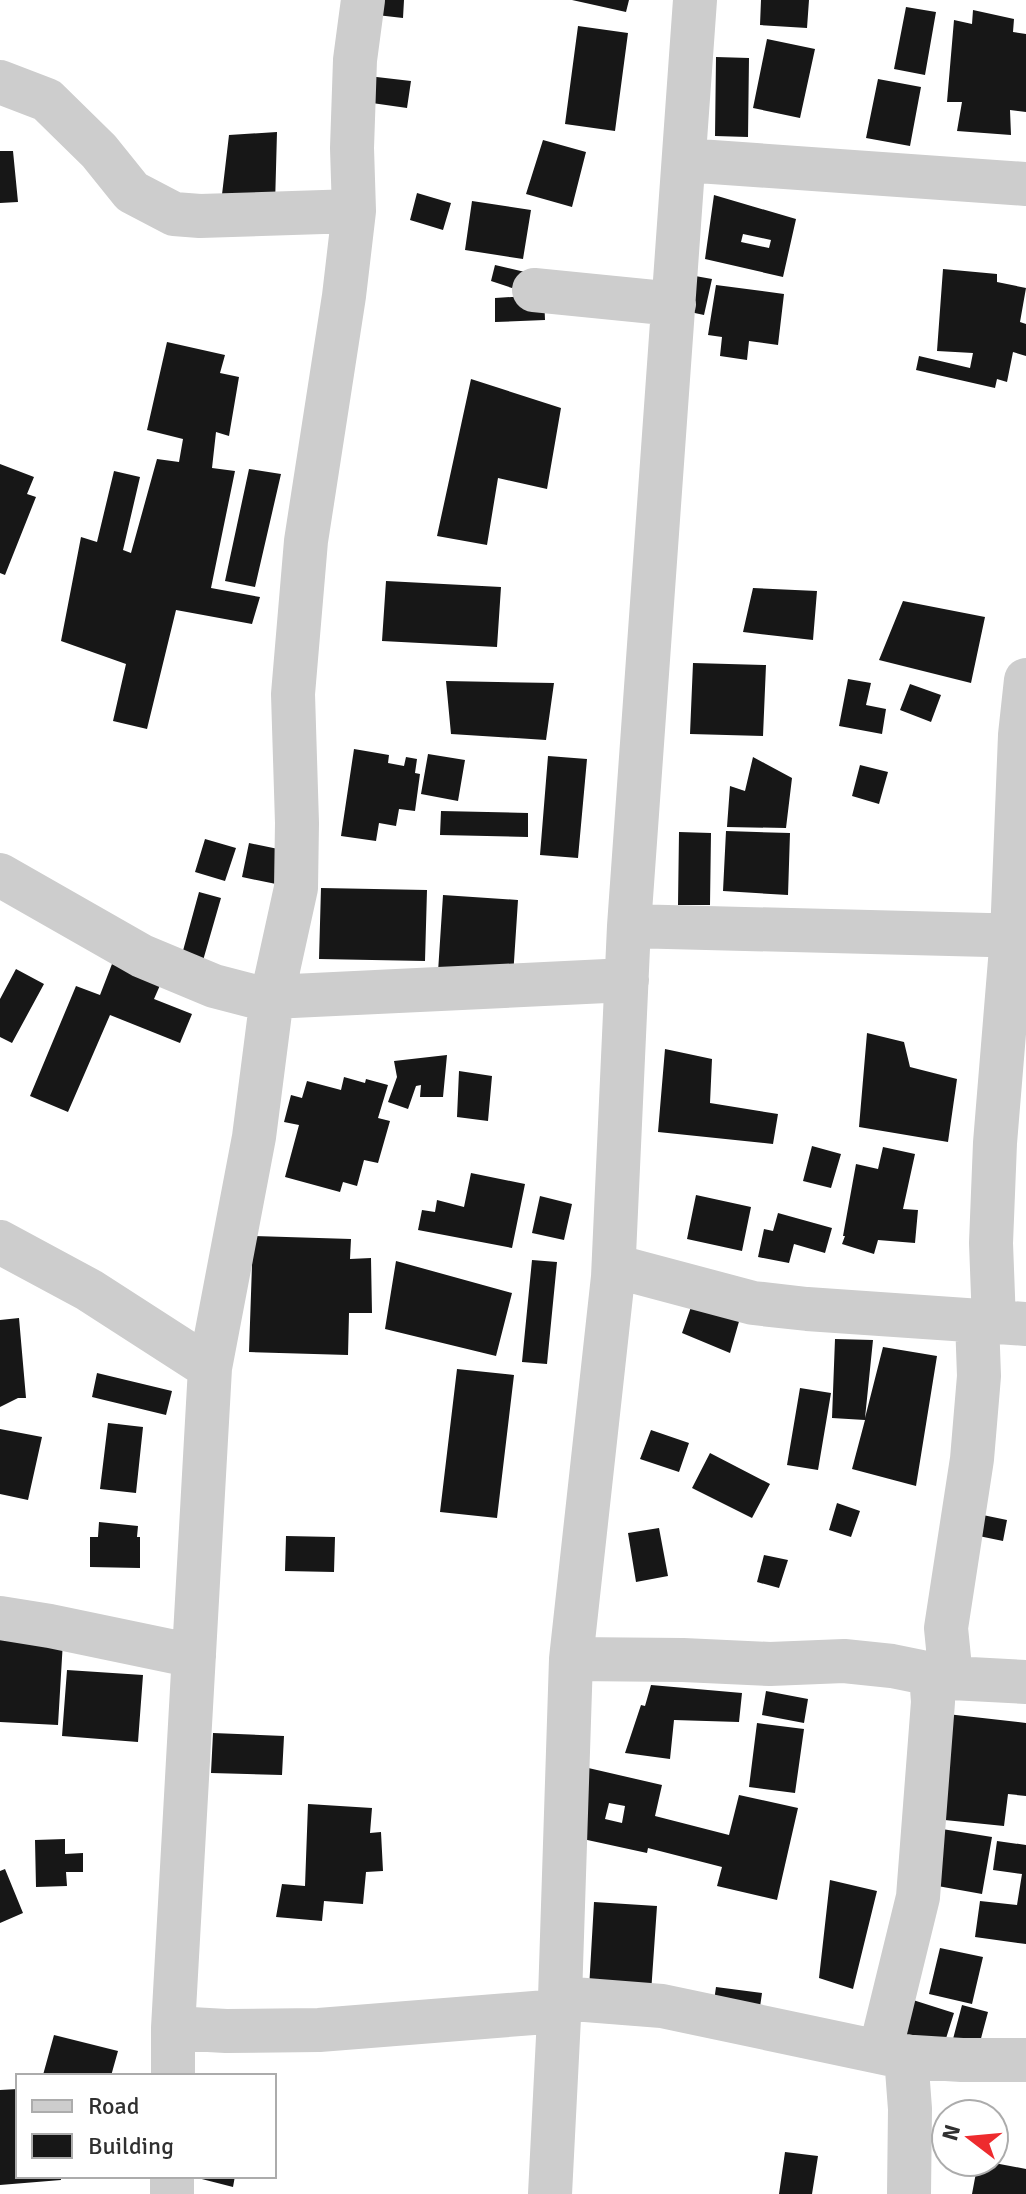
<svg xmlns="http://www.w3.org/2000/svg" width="1026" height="2194" viewBox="0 0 1026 2194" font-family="Signika,sans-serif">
	<rect width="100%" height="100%" fill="#fff"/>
	<path fill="#171717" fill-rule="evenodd" d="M370 0H404L403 18 368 14Z
		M572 0H629L626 12Z
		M761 0H809L807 28 760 25Z
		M906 7 936 12 925 75 894 69Z
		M973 10 1014 19 1013 32 1026 34V112L1010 110 1011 135 957 131 962 102H947L954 20 972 24Z
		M578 26 628 33 615 131 565 124Z
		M767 39 815 49 800 118 753 108Z
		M716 57 749 58 748 137 715 136Z
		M368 76 411 81 407 108 365 102Z
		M878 79 921 87 910 146 866 138Z
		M277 132 275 205 221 203 229 135Z
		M543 140 586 152 572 207 526 194Z
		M0 151H13L18 202 0 203Z
		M417 193 451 203 443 230 410 220Z
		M714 195 796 219 783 277 705 259ZM743 234 771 240 769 248 741 242Z
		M472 201 531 210 523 259 465 250Z
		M495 265 525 272 518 290 491 281Z
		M943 269 997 274V282L1026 288 1020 322 1026 324V356L1013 352 1007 382 997 379 995 388 916 370 919 356 970 368 973 353 937 351Z
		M684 274 712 279 704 315 676 309Z
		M716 285 784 294 778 345 749 341 747 360 720 356 722 337 708 335Z
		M544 295 545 320 495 322V298Z
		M167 342 225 355 220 373 239 377 229 436 216 432 212 468 235 471 211 588 260 597 252 624 176 610 147 729 113 721 126 664 61 641 81 537 97 542 114 471 140 477 123 550 131 553 157 459 179 462 183 439 147 430Z
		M471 379 561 408 547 489 498 478 487 545 437 536Z
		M0 464 34 477 27 494 36 497 5 575 0 573Z
		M249 469 281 474 255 587 225 581Z
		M386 581 501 587 497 647 382 641Z
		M753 588 817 591 813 640 743 632Z
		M903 601 985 617 971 683 879 660Z
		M693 663 766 665 763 736 690 734Z
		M848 679 871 683 866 705 886 709 882 734 839 726Z
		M446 681 554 683 546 740 451 734Z
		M910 684 941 695 931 722 900 710Z
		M354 749 389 755 388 763 404 766 406 757 417 759 415 773 420 774 415 811 399 809 396 826 379 823 376 841 341 836Z
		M428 754 465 760 458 801 421 794Z
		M548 756 587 759 578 858 540 855Z
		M753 757 792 778 786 828 727 827 730 786 745 791Z
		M860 765 888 772 879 804 852 796Z
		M441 811 528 813V837L440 835Z
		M726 831 790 833 788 895 723 891Z
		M679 832 711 833 710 905H678Z
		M205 839 236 848 225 881 195 872Z
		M249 843 283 850 276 884 242 877Z
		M321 888 427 890 425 961 319 959Z
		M199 892 221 898 202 964 181 958Z
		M443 895 518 900 513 977 438 972Z
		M112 964 161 983 154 999 192 1014 180 1043 110 1015 68 1112 30 1096 76 986 100 995Z
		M16 969 44 984 12 1043 0 1037V999Z
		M867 1033 904 1042 910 1067 957 1079 948 1142 859 1127Z
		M665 1049 712 1059 710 1103 778 1114 773 1144 658 1132Z
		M447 1055 443 1097H420L421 1085 416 1086 408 1109 388 1102 397 1077 394 1061Z
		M459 1071 492 1076 488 1121 457 1117Z
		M344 1077 365 1083 366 1079 388 1085 378 1118 390 1121 378 1163 364 1160 357 1186 343 1182 340 1192 285 1177 299 1125 284 1122 291 1095 302 1098 307 1081 341 1090Z
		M812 1146 841 1154 831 1188 803 1181Z
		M883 1147 915 1154 903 1209 918 1210 915 1243 878 1240 874 1254 842 1244 845 1236H843L856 1164 878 1169Z
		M471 1173 525 1184 512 1248 418 1230 422 1210 435 1212 437 1200 464 1207Z
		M696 1195 751 1207 742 1251 687 1239Z
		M540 1196 572 1204 564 1240 532 1233Z
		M778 1213 832 1228 825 1253 794 1244 789 1263 758 1257 764 1229 773 1231Z
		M253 1236 351 1239 350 1259 371 1258 372 1313H349L348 1355 249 1352Z
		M532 1260 557 1262 547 1364 522 1362Z
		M396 1261 512 1293 496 1356 385 1329Z
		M691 1307 742 1311 730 1353 682 1333Z
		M19 1318 26 1398H18L0 1407V1320Z
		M835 1339 873 1340 865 1418 883 1347 937 1356 916 1486 852 1469 865 1420 832 1418Z
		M457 1369 514 1375 497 1518 440 1512Z
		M97 1373 172 1391 166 1415 92 1397Z
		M800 1388 831 1393 818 1470 787 1465Z
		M108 1423 143 1427 136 1493 100 1489Z
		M0 1429 42 1437 28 1500 0 1494Z
		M651 1430 689 1443 679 1472 640 1459Z
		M710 1453 770 1484 752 1518 692 1488Z
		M837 1503 860 1511 851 1537 829 1530Z
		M978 1514 1007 1520 1003 1541 974 1535Z
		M99 1522 138 1526 137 1537H140V1568L90 1567V1537H98Z
		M659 1528 668 1576 636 1582 628 1533Z
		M286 1536 335 1537 334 1572 285 1571Z
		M764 1555 788 1560 779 1588 757 1582Z
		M0 1636 63 1641 58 1725 0 1722Z
		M67 1670 143 1675 138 1742 62 1736Z
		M651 1685 742 1693 739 1722 674 1720 670 1759 625 1753 641 1705 645 1706Z
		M766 1691 808 1699 804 1723 762 1715Z
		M947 1714 1026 1723V1796L1008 1794 1004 1826 935 1819Z
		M757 1723 804 1729 795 1793 749 1787Z
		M213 1733 284 1736 282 1775 211 1773Z
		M584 1767 662 1785 655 1816 729 1835 739 1795 798 1808 777 1900 717 1886 722 1867 648 1848 647 1853 569 1836ZM609 1803 625 1806 622 1823 605 1819Z
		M308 1804 372 1808 370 1833 381 1832 383 1871 366 1872 363 1904 324 1901 322 1921 276 1917 282 1884 305 1886Z
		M942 1829 992 1837 982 1894 932 1885Z
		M65 1839V1854L83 1853V1872H66L67 1886 36 1887 35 1840Z
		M997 1841 1026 1845V1944L975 1937 980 1901 1017 1905 1022 1874 993 1870Z
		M5 1869 23 1913 0 1923V1871Z
		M830 1880 877 1891 853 1989 819 1978Z
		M594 1902 657 1906 651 1993 589 1989Z
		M940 1948 983 1957 972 2004 929 1994Z
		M716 1987 762 1993 758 2021 712 2015Z
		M913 2000 954 2013 943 2048 902 2036Z
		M962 2005 988 2012 979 2046 953 2039Z
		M54 2035 118 2051 111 2076 43 2075Z
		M18 2089V2176H61V2180L0 2185V2090Z
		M785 2152 818 2156 812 2194H779Z
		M978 2162H989L1026 2169V2194H972Z
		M190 2176H235L233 2187Z"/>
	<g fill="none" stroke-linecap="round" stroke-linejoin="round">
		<path stroke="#cdcdcd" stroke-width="44" d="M0 82 47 100 99 151 132 192 174 214 200 216 354 211
			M684 160 1026 184
			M534 290 674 304
			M0 875 142 956 214 986 272 1001
			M629 926 1026 936
			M272 997 627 980
			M0 1242 89 1290 210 1368
			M614 1266 753 1303 807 1309 1026 1324
			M994 1322 991 1243 995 1143 1012 936 1020 735 1026 680
			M0 1618 50 1626 194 1656
			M571 1659 683 1660 770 1664 844 1661 892 1666 951 1678 1026 1682
			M951 1678 946 1628 972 1459 979 1376 977 1321
			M560 1998 662 2006 898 2056 962 2060H1026
			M173 2028 226 2031 319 2030 559 2011
			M880 2052 918 1897 933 1702 931 1674
			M906 2056 910 2109 909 2194
			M173 2076V2028L210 1368 254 1137 272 997 296 888 297 823 293 694 306 541 344 296 354 211 352 148 355 60 363 0
			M172 2194V2176
			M550 2194 560 1998 571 1659 613 1277 629 926 695 0"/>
	</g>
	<rect x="16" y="2074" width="260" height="104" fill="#ffffff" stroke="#acacac" stroke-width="2"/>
	<rect x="32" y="2100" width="40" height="12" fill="#cdcdcd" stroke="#acacac" stroke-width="2"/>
	<text x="88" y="2114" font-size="24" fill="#303030">Road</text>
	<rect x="32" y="2134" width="40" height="24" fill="#171717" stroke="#acacac" stroke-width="2"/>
	<text x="88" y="2154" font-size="24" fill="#303030">Building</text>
	<g transform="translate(970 2138) rotate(286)"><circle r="38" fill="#ffffff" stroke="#acacac" stroke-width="2"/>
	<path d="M0-6L14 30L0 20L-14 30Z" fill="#ee2b2e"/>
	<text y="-12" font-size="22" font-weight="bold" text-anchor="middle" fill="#303030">N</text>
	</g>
</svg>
